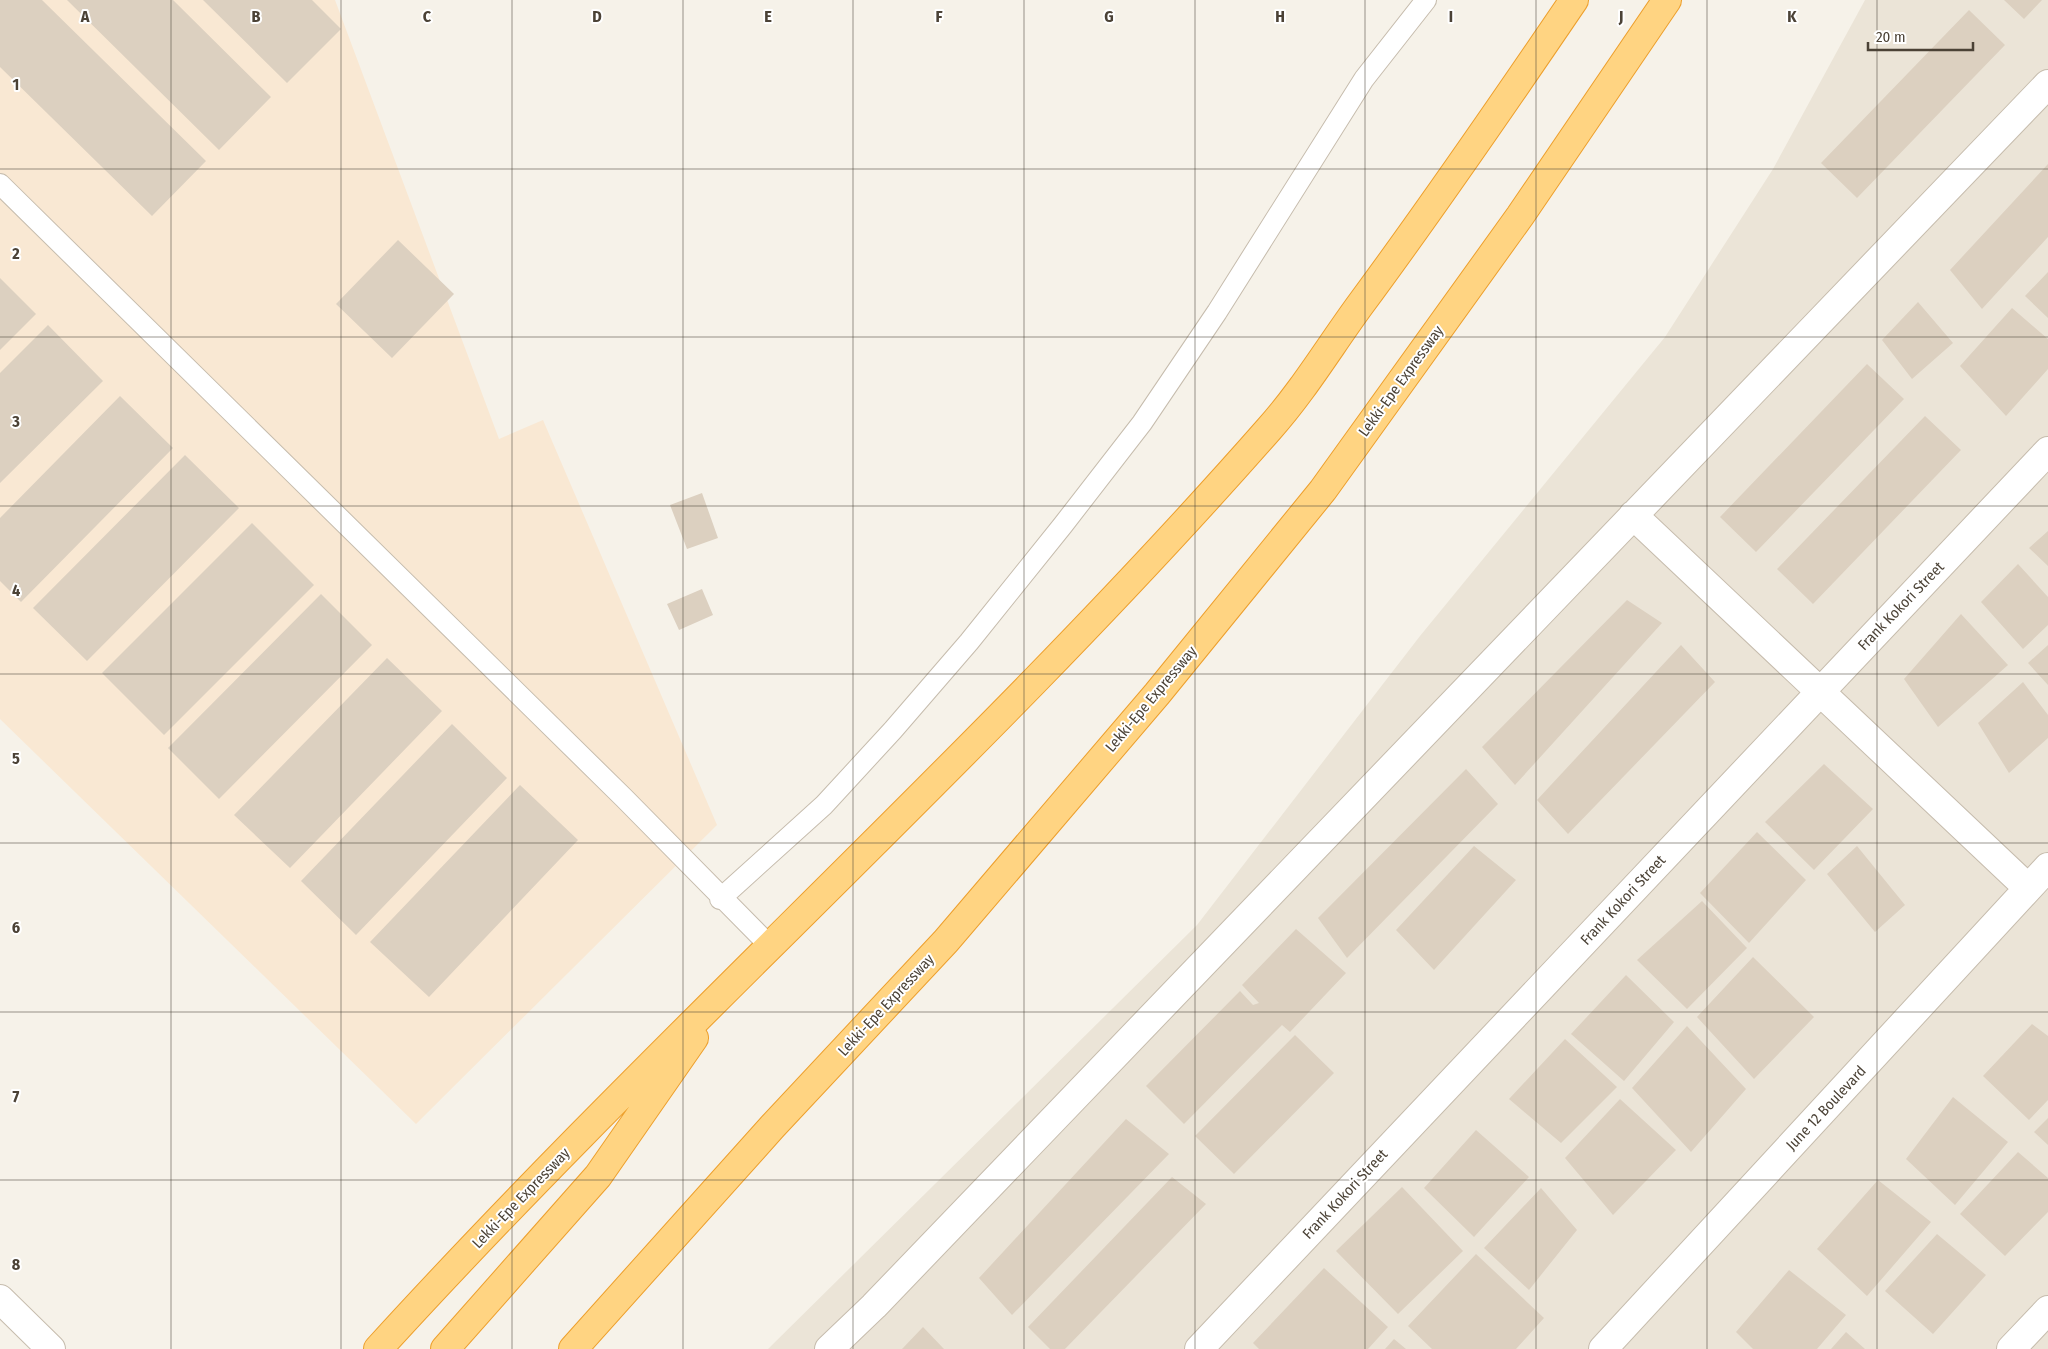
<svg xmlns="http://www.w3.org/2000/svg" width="2048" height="1349" viewBox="0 0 2048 1349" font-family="'Fira Sans Condensed',sans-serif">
	<rect width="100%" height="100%" fill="#f6f2e9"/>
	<path fill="#ebe4d7" d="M1865 0H2048V1349H768L1197 925 1420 636 1665 337 1773 169Z"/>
	<path fill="#f9e8d3" d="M0 0H335L499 439 543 420 717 825 416 1124 0 719Z"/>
	<path fill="#dcd0c0" d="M0 0H42L206 161 152 216 0 67Z
		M67 0H173L271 97 219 150Z
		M203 0H312L341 29 287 83Z
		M2004 0H2042L2024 19Z
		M1969 10 2005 45 1857 198 1821 163Z
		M2048 164V237L1982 309 1950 270Z
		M398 240 454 294 392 358 336 304Z
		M2048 272V318L2025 296Z
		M0 278 36 314 0 350Z
		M1918 302 1953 343 1912 379 1882 340Z
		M2012 308 2048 339V369L2006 416 1960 366Z
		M48 325 103 381 0 483V373Z
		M1867 364 1904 399 1756 552 1720 517Z
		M120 396 173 448 21 602 0 581V518Z
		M1925 416 1961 450 1813 604 1777 569Z
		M185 455 239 508 87 661 33 608Z
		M702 493 718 538 687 549 670 505Z
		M252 523 314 585 164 735 102 673Z
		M2048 531V566L2029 548Z
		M2018 564 2048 597V625L2023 649 1981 602Z
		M702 589 713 615 679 630 667 604Z
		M321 594 372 645 219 799 168 748Z
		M1627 600 1662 623 1515 785 1482 747Z
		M1961 614 2008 665 1938 727 1904 679Z
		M1681 645 1715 682 1568 834 1537 800Z
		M2048 645V685L2028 663Z
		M387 658 442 711 290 868 234 815Z
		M2023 682 2048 715V738L2009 773 1978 723Z
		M452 724 507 778 356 935 301 881Z
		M1824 764 1873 809 1814 870 1765 822Z
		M1466 769 1498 804 1347 958 1318 918Z
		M520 785 578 840 429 997 370 942Z
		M1757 832 1806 880 1749 943 1700 893Z
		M1474 846 1516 880 1434 970 1396 930Z
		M1857 846 1905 905 1875 932 1827 874Z
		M1702 901 1747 948 1687 1009 1637 960Z
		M1296 929 1346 973 1290 1032 1282 1025 1184 1124 1146 1086 1240 991 1253 1005 1259 1003 1242 985Z
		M1753 957 1814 1017 1754 1079 1697 1017Z
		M1626 975 1674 1022 1624 1081 1571 1034Z
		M2032 1024 2048 1036V1100L2029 1120 1983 1076Z
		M1687 1026 1746 1089 1691 1152 1632 1088Z
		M1295 1035 1334 1073 1234 1174 1195 1136Z
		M1565 1039 1617 1087 1561 1143 1509 1099Z
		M1953 1097 2008 1142 1955 1205 1906 1159Z
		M1620 1099 1676 1150 1613 1215 1565 1158Z
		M2048 1118V1145L2034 1132Z
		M1126 1119 1169 1154 1012 1315 979 1278Z
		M1476 1130 1529 1177 1474 1237 1424 1188Z
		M2018 1152 2048 1178V1212L2005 1256 1960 1214Z
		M1172 1177 1206 1204 1065 1349H1050L1028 1327Z
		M1878 1180 1931 1222 1867 1296 1817 1249Z
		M1402 1187 1463 1251 1398 1314 1336 1251Z
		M1541 1188 1577 1230 1529 1290 1484 1248Z
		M1937 1234 1986 1275 1933 1334 1885 1291Z
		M1476 1254 1544 1318 1516 1349H1432L1408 1326Z
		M1324 1268 1388 1327 1368 1349H1259L1253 1343Z
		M1789 1270 1846 1315 1817 1349H1753L1736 1332Z
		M923 1327 944 1349H902Z
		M1846 1332 1865 1349H1831Z
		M1394 1339 1406 1349H1385Z"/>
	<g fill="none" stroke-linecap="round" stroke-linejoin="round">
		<defs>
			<path id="service" d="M0 184 624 798 769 945
				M720 899 824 805 893 730 969 642 1063 525 1142 423 1217 312 1364 79 1426 0"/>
			<path id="minor" d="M1633 515 2028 888
				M0 1299 51 1349
				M829 1349 874 1306 2048 84
				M1199 1349 2048 451
				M1603 1349 2048 867
				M2011 1349 2048 1310"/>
			<path id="trunk" d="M378 1349C666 1033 987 750 1269 429 1303 391 1330 346 1360 305 1434 205 1504 103 1574 0
				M445 1349 598 1176 694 1038
				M573 1349 772 1127 946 941 1157 694 1323 490 1520 216 1667 0"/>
		</defs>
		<use href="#service" stroke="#c6bcad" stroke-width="22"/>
		<use href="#minor" stroke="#c6bcad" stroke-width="30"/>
		<use href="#trunk" stroke="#ed9f2c" stroke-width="30"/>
		<use href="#service" stroke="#fff" stroke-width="20"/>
		<use href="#minor" stroke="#fff" stroke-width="28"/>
		<use href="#trunk" stroke="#ffd482" stroke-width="28"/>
	</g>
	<path fill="none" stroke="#4b4236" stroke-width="1" stroke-opacity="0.55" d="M171 0V1349M341 0V1349M512 0V1349M683 0V1349M853 0V1349M1024 0V1349M1195 0V1349M1365 0V1349M1536 0V1349M1707 0V1349M1877 0V1349M0 169H2048M0 337H2048M0 506H2048M0 674H2048M0 843H2048M0 1012H2048M0 1180H2048"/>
	<g text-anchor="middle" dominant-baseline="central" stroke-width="4" stroke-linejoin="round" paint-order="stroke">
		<g font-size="15" fill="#4b4236" stroke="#fff">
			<text transform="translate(1401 381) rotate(-54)">Lekki-Epe Expressway</text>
			<text transform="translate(1901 606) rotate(-46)">Frank Kokori Street</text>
			<text transform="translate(1151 699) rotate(-50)">Lekki-Epe Expressway</text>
			<text transform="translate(1623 900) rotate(-47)">Frank Kokori Street</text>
			<text transform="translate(886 1005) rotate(-47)">Lekki-Epe Expressway</text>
			<text transform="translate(1826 1108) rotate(-47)">June 12 Boulevard</text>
			<text transform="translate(1345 1194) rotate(-47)">Frank Kokori Street</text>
			<text transform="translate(521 1198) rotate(-46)">Lekki-Epe Expressway</text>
		</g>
	</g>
	<g font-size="16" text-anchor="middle" font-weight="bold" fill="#4b4236" stroke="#fff" stroke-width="4" stroke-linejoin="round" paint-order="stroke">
		<text x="85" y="22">A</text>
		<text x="256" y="22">B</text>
		<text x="427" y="22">C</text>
		<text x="597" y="22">D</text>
		<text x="768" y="22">E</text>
		<text x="939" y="22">F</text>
		<text x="1109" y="22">G</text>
		<text x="1280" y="22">H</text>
		<text x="1451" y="22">I</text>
		<text x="1621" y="22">J</text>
		<text x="1792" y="22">K</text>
		<text x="16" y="90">1</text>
		<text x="16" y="259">2</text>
		<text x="16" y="427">3</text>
		<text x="16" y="596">4</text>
		<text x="16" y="764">5</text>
		<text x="16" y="933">6</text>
		<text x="16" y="1102">7</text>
		<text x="16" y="1270">8</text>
	</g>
	<path d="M1868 42v8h105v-8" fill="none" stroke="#4b4236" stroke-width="2.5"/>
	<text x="1876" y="42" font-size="15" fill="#4b4236" stroke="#ffffff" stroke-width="4" paint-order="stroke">20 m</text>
</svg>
